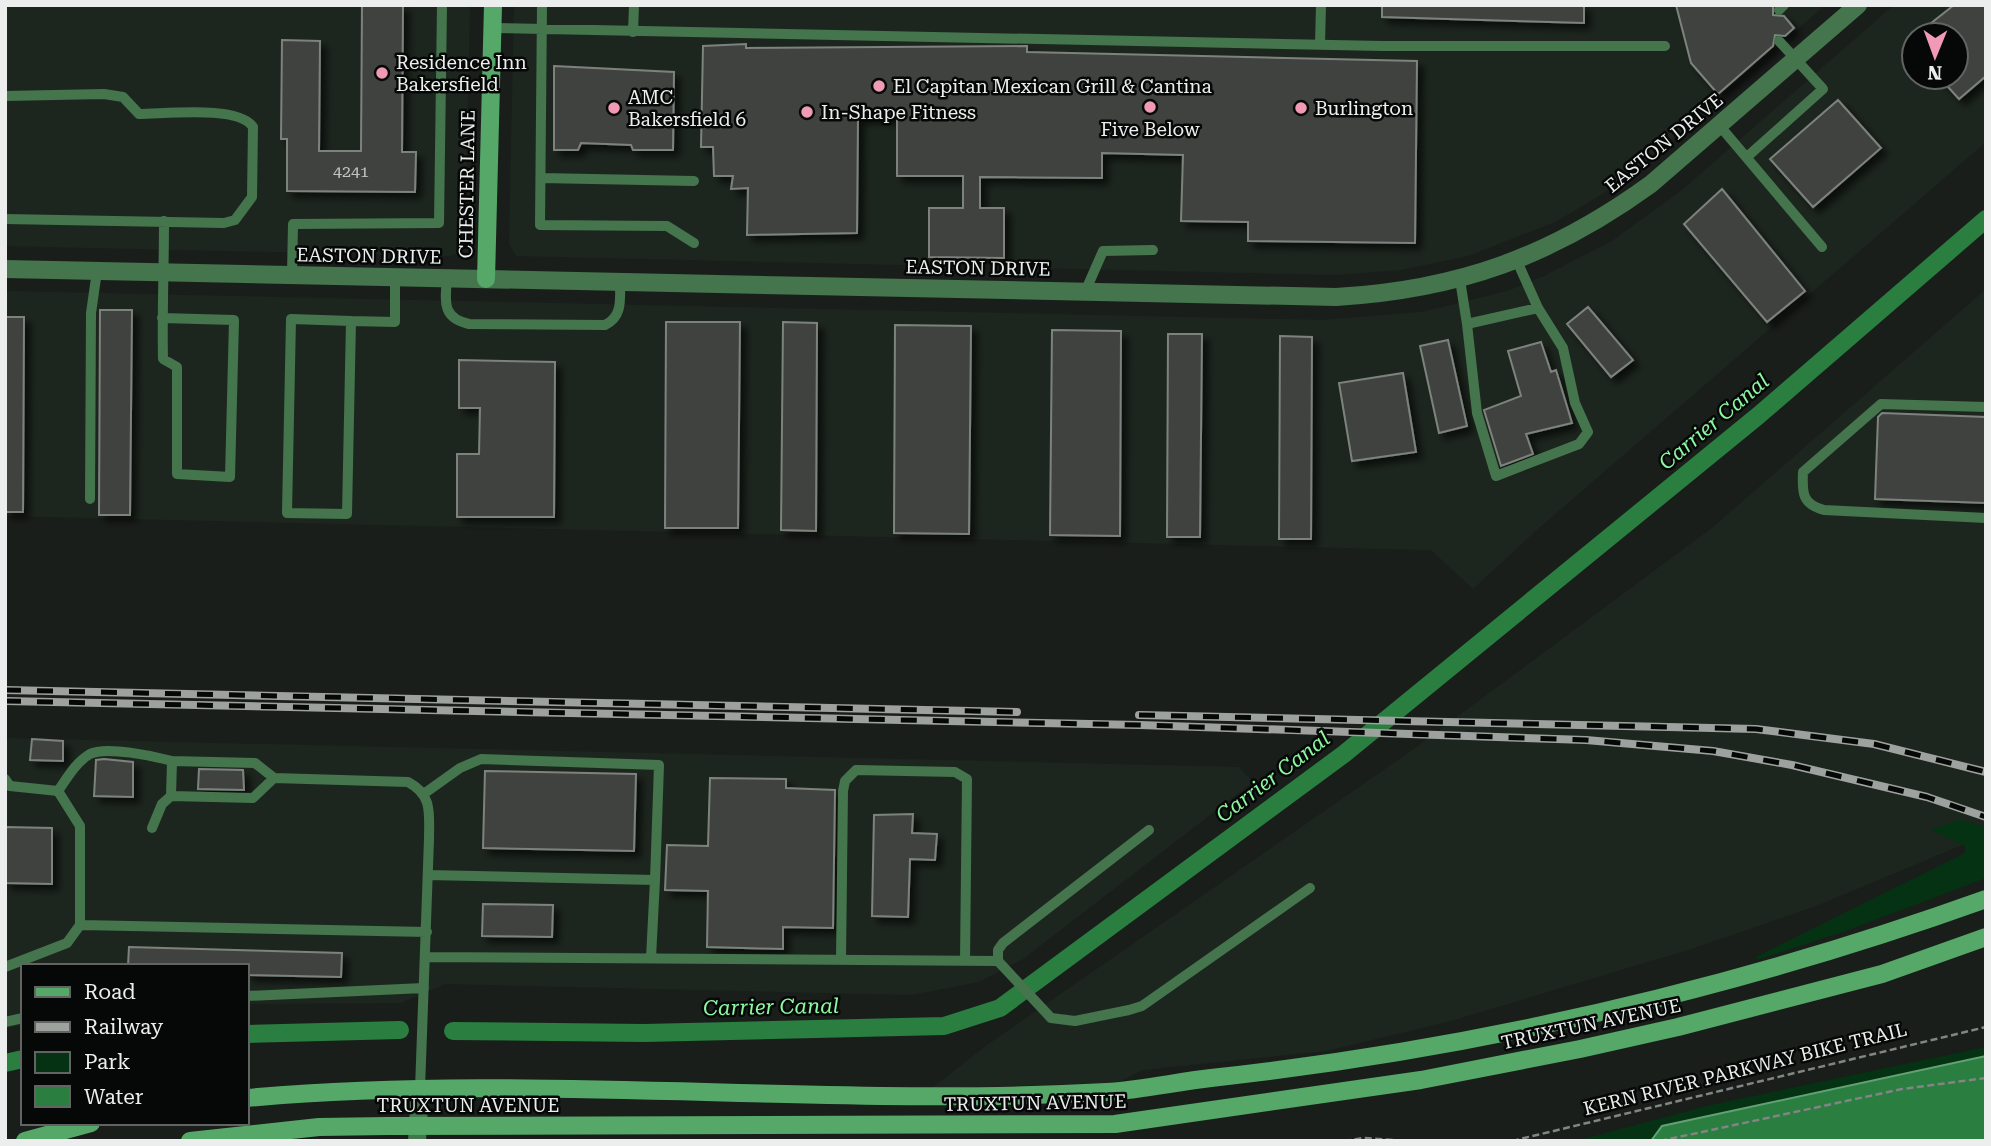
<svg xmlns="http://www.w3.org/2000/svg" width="1991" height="1146" viewBox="0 0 1991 1146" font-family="'Roboto Serif',serif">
	<defs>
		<filter id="shadow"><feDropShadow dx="6" dy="6" stdDeviation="3.5" flood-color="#0009"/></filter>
	</defs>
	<rect width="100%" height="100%" fill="#1a1e1b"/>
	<path fill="#1d261e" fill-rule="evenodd" d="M5 5H470L465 242 460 252 450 256 5 246Z
		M514 5H1825L1640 167 1599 196 1555 222 1468 256 1401 270 1334 275 516 256 509 243Z
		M1894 5H1986V142L1539 528 1473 589 1431 550 5 516V291L1323 320 1422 312 1507 291 1542 277 1612 241 1682 190ZM1914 35H1956V77H1914Z
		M1986 289V835L1816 906 1691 949 1451 1021 1326 1051 1143 1070 1117 1083 932 1088 987 1045 1411 751 1712 528Z
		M5 738 1239 767 1253 782 1023 959 979 982 911 995 445 984 401 1003 247 1004V966H23V1025L5 1028Z"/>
	<path fill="#043212" d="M1960 819 1986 828V878L1846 931 1757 960 1756 957 1965 853V846L1931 830Z
		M1986 1047V1141H1576L1711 1105Z"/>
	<path fill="#297e40" stroke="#63a074" stroke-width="2" d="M1986 1056V1141H1651L1662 1126Z"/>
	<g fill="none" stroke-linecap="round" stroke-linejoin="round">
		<path stroke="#297e40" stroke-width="18" d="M453 1031 644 1033 944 1026 1000 1008 1344 754 1759 415 1986 219
			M247 1034 400 1030
			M5 1063 23 1059"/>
	</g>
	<path fill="#3f433f" stroke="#7d827d" stroke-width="2" filter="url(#shadow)" d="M362 5H403L402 152H416L415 192 287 191V139H281L282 40 320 41 319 151H361Z
		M1382 5H1584V23L1382 17Z
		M1676 5H1773V15L1784 16 1794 28 1785 36 1775 35 1773 46 1718 94 1691 63Z
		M1954 5H1986V76L1959 99 1939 77H1956V35H1916Z
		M746 44V48L1027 46V52L1417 61 1415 243 1248 241V222L1181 221 1183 155 1102 153V178L980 177V208H1004V258L929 257V208H963V176H897V118L858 117 857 233 747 235 748 188 731 189 733 176H714L713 147H701L703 46Z
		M554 66 674 72 673 150H633L631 145 581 143 578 150H554Z
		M1838 100 1881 148 1813 207 1770 159Z
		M1722 189 1805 291 1767 322 1684 224Z
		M1588 307 1633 360 1611 377 1567 324Z
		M100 310H132L130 515H99Z
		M5 317H24L23 512H5Z
		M666 322H740L738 528H665Z
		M783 322 817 323 816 531 781 530Z
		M895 325 971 326 969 534 894 533Z
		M1052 330 1121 331 1120 536 1050 535Z
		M1168 334H1202L1200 537H1167Z
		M1280 336 1312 337 1311 539H1279Z
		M1448 340 1467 426 1439 433 1420 346Z
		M1541 342 1551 372 1556 370 1572 423 1526 434 1533 454 1501 466 1484 410 1521 396 1508 351Z
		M459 360 555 362 554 517H457V454H479L480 408H459Z
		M1403 373 1416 452 1352 461 1339 383Z
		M1882 413 1986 417V503L1875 499 1878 417Z
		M32 739 63 741V761L30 760Z
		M104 759 133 762V797L94 796 96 760Z
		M199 769 243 770 244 790 198 789Z
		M485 771 636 774 634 851 483 848Z
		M710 778 786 779V788L835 790 833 928 783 927V949L707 947 708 891 665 890 667 845 708 846Z
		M913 814 912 833 937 834 935 860 910 859 908 917 872 916 874 815Z
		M5 827 52 828V884L5 883Z
		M483 904 553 905 552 937 482 936Z
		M129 947 342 953 341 977 247 975V966H128Z"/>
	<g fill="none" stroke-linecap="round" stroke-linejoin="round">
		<path stroke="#828583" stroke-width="2.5" stroke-dasharray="7 3.5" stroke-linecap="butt" d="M1344 1141 1363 1138 1409 1141
			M1512 1141 1986 1027
			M1660 1141 1902 1089 1986 1078"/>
		<path stroke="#44754d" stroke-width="10" d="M542 5 540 225 667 226 694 243
			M1779 10 1784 5
			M492 28 1382 46H1665
			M633 32 634 5
			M1320 44 1321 5
			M5 96 104 94 123 97 139 114C165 114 239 105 253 127L252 197 235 220 224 223 5 219
			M1719 125 1822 247
			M1748 156 1823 89 1779 41
			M541 178 694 181
			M292 275 293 224 439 223 442 5
			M447 278C445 302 442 318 469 324L605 325C623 316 620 299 620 282
			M1460 280 1467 324 1538 308 1517 261
			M1085 292 1103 251 1153 250
			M162 318 234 320 230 477 177 474V367L163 359C162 313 164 267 164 221
			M351 321 291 319 287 513 347 514 351 321 395 322V277
			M1467 324 1477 413 1496 476 1579 444 1588 432 1575 403 1563 348 1538 308
			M1986 407 1881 404 1803 472C1802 493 1802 504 1824 510L1986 518
			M90 499 91 313 97 271
			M5 779 10 786 58 791 80 826V925L67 943 5 967
			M58 791C67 778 76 762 90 754 106 746 154 756 172 761
			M425 793 460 768 481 759 659 765 655 880
			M171 796 172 761 255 763 274 778 408 782C433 795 429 814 429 839L420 1089
			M152 828 162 804 171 796 253 798 274 778
			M428 875 655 880 651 958
			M80 925 427 932
			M427 957 998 961 1051 1018 1075 1021 1129 1010 1142 1006 1310 888
			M841 960 843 791 845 781 856 770 955 772 967 779 965 960
			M998 961V950L1003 943 1149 830
			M247 996 424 988
			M5 1022 23 1018"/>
		<path stroke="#44754d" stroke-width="18" d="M5 269 1336 297C1458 290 1552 256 1651 184L1858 5
			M417 1141 420 1089"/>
		<path stroke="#55a867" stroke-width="18" d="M486 279 493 5
			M247 1098C532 1072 820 1108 1106 1092 1141 1090 1176 1082 1211 1078 1476 1049 1735 989 1986 899
			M25 1141 91 1123
			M190 1141 319 1127 388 1126 1115 1124 1421 1080 1580 1049 1678 1027 1882 974 1986 937"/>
		<defs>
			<path id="rail" d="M5 690 1017 712
				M5 701 1140 725 1586 740 1713 751 1792 765 1927 797 1986 817
				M1139 715 1756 729 1874 744 1986 772"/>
		</defs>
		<use href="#rail" stroke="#9ea29f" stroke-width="8"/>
		<use href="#rail" stroke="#060807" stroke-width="5" stroke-dasharray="16" stroke-linecap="butt"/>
	</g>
	<g fill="#f09ab6" stroke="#060807" stroke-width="2.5">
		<circle cx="382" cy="73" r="7"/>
		<circle cx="879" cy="86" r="7"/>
		<circle cx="1150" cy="107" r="7"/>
		<circle cx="614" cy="108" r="7"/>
		<circle cx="1301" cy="108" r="7"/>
		<circle cx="807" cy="112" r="7"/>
	</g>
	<g text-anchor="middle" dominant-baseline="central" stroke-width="5" stroke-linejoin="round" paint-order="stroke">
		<g font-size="16" fill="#c0c3c1">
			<text x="351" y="171">4241</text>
		</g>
		<g font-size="19" fill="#ebeeec" stroke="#060807" text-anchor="start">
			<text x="396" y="62">Residence Inn<tspan x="396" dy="22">Bakersfield</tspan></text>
			<text x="893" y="86">El Capitan Mexican Grill &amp; Cantina</text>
			<text x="628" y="97">AMC<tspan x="628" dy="22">Bakersfield 6</tspan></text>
			<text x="1315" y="108">Burlington</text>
			<text x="821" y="112">In-Shape Fitness</text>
			<text x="1150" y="129" text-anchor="middle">Five Below</text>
		</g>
		<g font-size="19" fill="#ebeeec" stroke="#060807">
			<text transform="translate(1664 143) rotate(-39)">EASTON DRIVE</text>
			<text transform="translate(467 184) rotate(-89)">CHESTER LANE</text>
			<text transform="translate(369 256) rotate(1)">EASTON DRIVE</text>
			<text transform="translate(978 268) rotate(1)">EASTON DRIVE</text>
			<text transform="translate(1591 1024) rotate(-12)">TRUXTUN AVENUE</text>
			<text transform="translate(1745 1069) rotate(-14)">KERN RIVER PARKWAY BIKE TRAIL</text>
			<text transform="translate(1035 1103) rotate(-1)">TRUXTUN AVENUE</text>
			<text x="468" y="1105">TRUXTUN AVENUE</text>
		</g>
		<g font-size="21" font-style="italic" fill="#8cf8a2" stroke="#060807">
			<text transform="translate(1714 422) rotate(-40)">Carrier Canal</text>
			<text transform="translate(1273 777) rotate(-37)">Carrier Canal</text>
			<text transform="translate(771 1007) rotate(-1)">Carrier Canal</text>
		</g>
	</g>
	<rect width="1991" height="1146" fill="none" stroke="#ebeeec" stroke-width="14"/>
	<rect x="21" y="964" width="228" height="161" fill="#060807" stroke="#626463" stroke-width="2"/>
	<rect x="35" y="987" width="35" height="10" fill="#55a867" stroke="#626463" stroke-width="2"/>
	<text x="84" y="999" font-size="21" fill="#ebeeec">Road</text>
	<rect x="35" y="1022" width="35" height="10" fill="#9ea29f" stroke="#626463" stroke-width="2"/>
	<text x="84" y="1034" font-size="21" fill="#ebeeec">Railway</text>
	<rect x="35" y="1052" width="35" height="21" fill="#043212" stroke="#626463" stroke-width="2"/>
	<text x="84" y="1069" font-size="21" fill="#ebeeec">Park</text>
	<rect x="35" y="1086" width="35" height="21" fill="#297e40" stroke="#626463" stroke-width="2"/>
	<text x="84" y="1104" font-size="21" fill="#ebeeec">Water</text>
	<g transform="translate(1935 56) rotate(181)"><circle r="33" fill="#060807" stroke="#626463" stroke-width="2"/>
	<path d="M0-5L12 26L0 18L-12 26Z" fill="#f09ab6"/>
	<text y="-10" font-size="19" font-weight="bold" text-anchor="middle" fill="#ebeeec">N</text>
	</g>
</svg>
